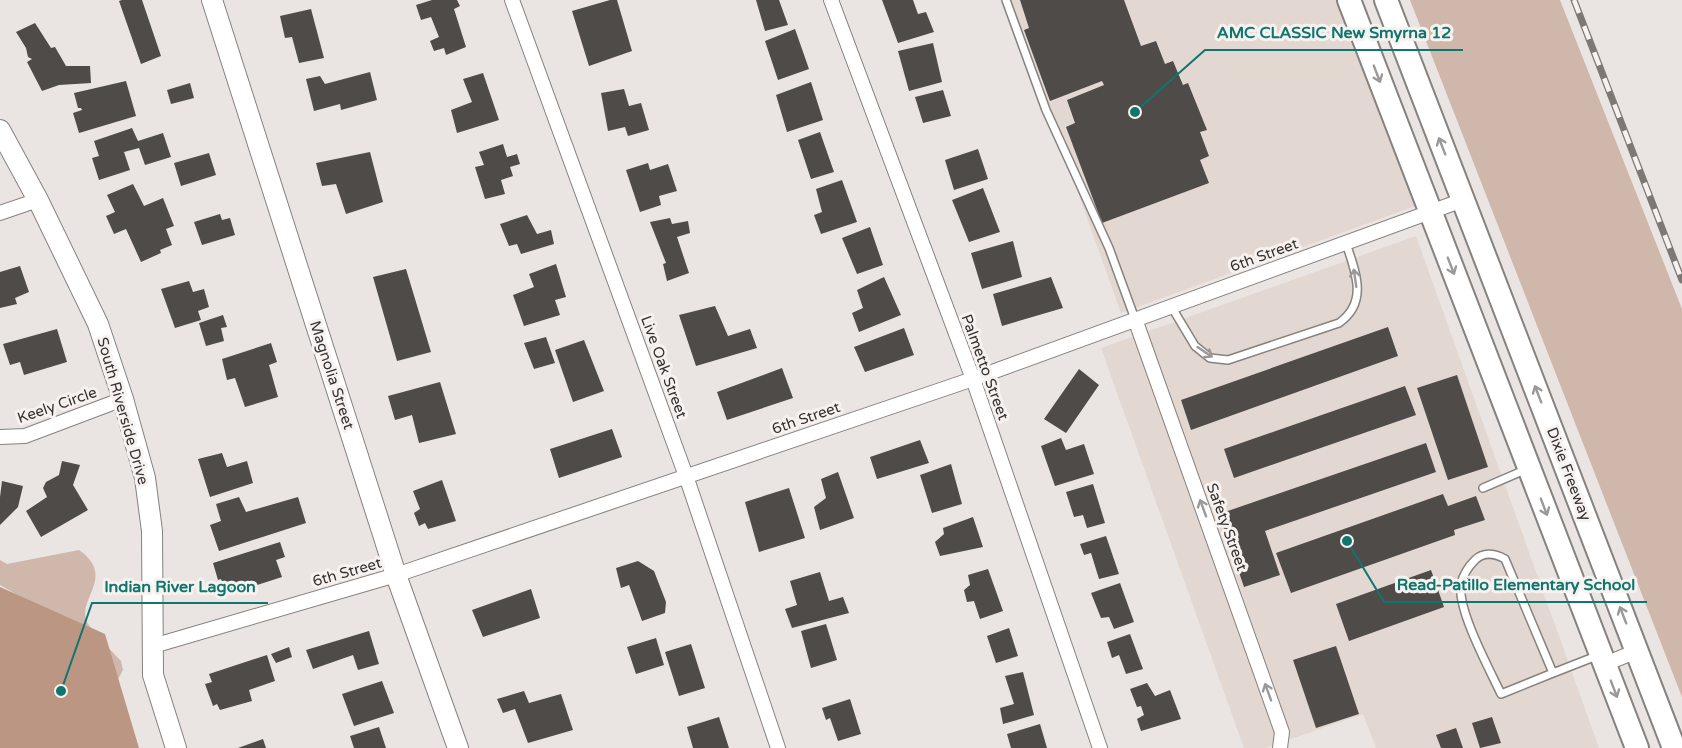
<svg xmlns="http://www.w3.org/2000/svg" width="1682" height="748" viewBox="0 0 1682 748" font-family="'Varela Round',sans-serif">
	<rect width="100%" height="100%" fill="#eae5e2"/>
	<path fill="#e3d7d1" d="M1009 0H1339L1418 205 1121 313Z
		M1416 236 1599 748H1376L1363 714 1265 748H1244L1101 348Z"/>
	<path fill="#cfb7ab" d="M1410 0H1560L1682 309V697Z
		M79 550C117 577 76 599 87 622 93 633 112 651 121 661L123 670 115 685 50 614 0 585V560L7 564Z"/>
	<path fill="#ba9683" d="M0 587 105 634 139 748H0Z"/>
	<path fill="#4f4b49" d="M122 0H142L161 56 141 64 119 1Z
		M432 0H457L460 6 454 9 466 47 446 55 444 48 434 51 430 41 439 37 431 17 421 20 416 5Z
		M610 0H617L632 51 589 66 572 11Z
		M756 0H779L788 25 765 31Z
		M882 0H913L918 14 926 12 934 32 898 43Z
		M1020 0H1124L1141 46 1156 41 1165 64 1173 61 1183 85 1188 83 1207 130 1200 132 1209 156 1200 160 1209 183 1102 223 1066 127 1075 123 1067 100 1104 85 1102 81 1050 101 1024 30 1029 28Z
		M311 9 324 58 299 63 292 37 285 38 280 16Z
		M35 23 51 48 55 47 66 66H90L91 83 59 85 42 91 27 62 32 59 28 57 26 48 16 32Z
		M795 29 809 69 778 80 765 41Z
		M933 43 942 82 909 91 898 51Z
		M370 72 377 100 341 110 340 104 314 111 306 79 320 76 325 84Z
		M483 73 499 120 457 133 451 110 472 102 463 79Z
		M126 81 136 116 79 133 73 113 82 110 81 108H78L74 93Z
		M811 82 823 120 787 132 776 95Z
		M190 83 194 98 171 104 167 90Z
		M624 89 629 106 641 103 649 130 628 136 625 127 608 131 601 93Z
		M943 90 951 116 923 123 915 97Z
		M132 128 138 141 163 133 171 157 145 165 139 148 124 152 130 170 99 180 92 158 99 156 94 141Z
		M820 132 834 172 811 179 798 140Z
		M503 144 507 157 517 154 520 164 510 167 513 176 501 180 505 194 485 199 475 167 484 165 479 152Z
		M978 149 988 179 954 190 945 160Z
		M370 152 383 202 346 214 336 184 322 186 316 163Z
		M209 153 216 175 181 186 174 163Z
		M648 163 650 170 668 164 677 191 659 196 661 205 640 212 626 170Z
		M842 180 857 222 821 234 814 215 822 212 816 189Z
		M133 184 144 206 163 198 174 226 166 229 172 245 160 250 161 253 141 262 126 229 114 234 106 216 115 212 107 195Z
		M983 188 1000 232 969 242 952 200Z
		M220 214 222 220 230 218 235 235 202 245 194 222Z
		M527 215 537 234 551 230 554 244 521 254 517 244 509 246 500 224Z
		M670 218 672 224 688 221 690 233 677 237 689 273 667 281 663 264 666 263 650 222Z
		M870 227 883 265 857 274 842 238Z
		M1013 241 1022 277 982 289 971 253Z
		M556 264 566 297 555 300 560 315 524 326 513 295 534 287 529 274Z
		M20 266 29 292 15 298 17 304 0 308V272Z
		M406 269 431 352 397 361 373 277Z
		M884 277 901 315 859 332 852 313 863 308 857 290Z
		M1051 277 1063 308 1002 326 993 294Z
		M189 281 193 292 204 289 209 307 198 311 201 320 175 328 161 289Z
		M715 306 728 336 750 329 757 348 696 366 679 315Z
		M223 315 227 327 221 328 224 341 206 346 199 323Z
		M1388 327 1398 356 1191 430 1181 400Z
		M904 328 914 355 865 372 854 347Z
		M57 329 67 362 24 375 20 362 10 365 3 344Z
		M546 337 555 363 534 369 524 343Z
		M584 340 604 391 573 402 555 350Z
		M271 343 277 362 269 365 278 397 245 407 235 378 227 380 222 359Z
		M782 368 793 398 727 420 717 392Z
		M1079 369 1099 385 1066 433 1044 419Z
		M1457 375 1488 467 1448 480 1417 388Z
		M440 382 456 434 419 443 412 415 395 420 388 396Z
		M1405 386 1416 415 1234 478 1224 449Z
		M612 429 622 457 559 478 550 449Z
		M1061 438 1066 450 1084 444 1094 474 1055 486 1041 446Z
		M920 440 929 463 877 479 870 457Z
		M1426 443 1436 472 1265 531 1280 575 1244 587 1219 514Z
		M222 453 227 467 247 461 253 483 210 497 198 459Z
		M62 461 80 465 73 485 88 510 41 537 26 511 47 497 43 488 46 482 59 475Z
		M951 464 962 504 932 513 920 475Z
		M838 472 854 518 820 530 814 507 826 498 821 479Z
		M442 480 456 521 428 529 425 523 419 526 414 513 420 509 413 491Z
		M2 481 23 486 18 507 0 525V497Z
		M1093 484 1105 523 1087 528 1083 515 1074 517 1066 492Z
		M789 488 805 538 759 552 745 502Z
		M1443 494 1448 506 1476 496 1485 520 1454 530 1455 535 1291 593 1276 553Z
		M239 497 246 512 298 497 306 523 219 551 210 525 221 521 216 504Z
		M973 517 983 547 940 556 935 542 944 534 943 528Z
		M1106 536 1119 574 1099 579 1091 553 1084 555 1080 544Z
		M280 542 285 557 276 560 282 577 226 595 221 579 218 580 213 563Z
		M638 561 654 571 666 602 665 613 642 621 629 585 621 588 616 568Z
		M988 569 1003 611 980 619 974 601 967 602 964 590 970 585 968 575Z
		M1431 570 1444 607 1349 641 1336 604Z
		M820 572 829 601 843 597 849 613 792 628 785 609 797 605 790 581Z
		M1120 583 1134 622 1114 629 1109 617 1101 618 1091 593Z
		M531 589 540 618 483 637 472 610Z
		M826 624 837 660 811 668 801 631Z
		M1009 628 1018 656 996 663 987 636Z
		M369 631 379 664 358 670 353 655 313 669 306 650Z
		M1130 634 1143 669 1126 674 1119 655 1112 658 1107 642Z
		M656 638 664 665 636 674 627 647Z
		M691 644 705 688 679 696 665 652Z
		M1336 646 1359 714 1316 728 1293 660Z
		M289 647 292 657 276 663 271 654Z
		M267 655 275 681 249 690 252 701 220 710 217 704 213 706 205 684 212 682 209 674Z
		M1023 672 1034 715 1003 724 1000 708 1014 704 1005 676Z
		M382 681 394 713 354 726 342 694Z
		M1147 683 1155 696 1170 690 1181 719 1141 731 1137 719 1144 715 1141 706 1137 707 1130 689Z
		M524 691 529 703 561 694 573 730 528 743 515 709 503 713 497 699Z
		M850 699 861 734 838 741 830 718 826 720 822 708Z
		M719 717 729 748H693L687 727Z
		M1492 717 1501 743 1480 748 1472 723Z
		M1040 724 1047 748H1011L1007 734Z
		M379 727 386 748H354L350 736Z
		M1456 728 1463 748H1441L1436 735Z
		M263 739 266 748H238Z"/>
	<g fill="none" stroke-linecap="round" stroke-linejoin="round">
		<defs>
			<path id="lane" d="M1006 0 1046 110 1109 248 1135 319
				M1171 306 1195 346 1210 358 1228 360 1339 323C1369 302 1355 271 1346 243
				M1483 488 1527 469
				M1553 673 1501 694C1489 668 1457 610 1461 584 1463 575 1469 566 1475 560 1484 551 1496 554 1505 559L1553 673 1599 655"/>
			<path id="street" d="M512 0 686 476 778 748
				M831 0 973 379 1100 748
				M0 213 38 200
				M1135 319 1282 732 1280 748
				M0 437 25 436 123 399
				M153 646 396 575 973 379 1463 200
				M1605 664 1637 651"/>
			<path id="secondary" d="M212 0 396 575 458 748
				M0 130 38 200 98 324 123 399 145 478 152 531 153 675 176 748"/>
			<path id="primary" d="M1349 0 1637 748
				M1386 0 1674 748"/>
		</defs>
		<use href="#lane" stroke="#86827f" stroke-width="10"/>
		<use href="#street" stroke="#86827f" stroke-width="16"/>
		<use href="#secondary" stroke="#86827f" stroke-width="22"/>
		<use href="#primary" stroke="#86827f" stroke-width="26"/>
		<use href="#lane" stroke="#fff" stroke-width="7"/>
		<use href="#street" stroke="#fff" stroke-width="14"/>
		<use href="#secondary" stroke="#fff" stroke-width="20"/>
		<use href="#primary" stroke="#fff" stroke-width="22"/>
		<defs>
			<path id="rail" d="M1574 0 1682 280"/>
		</defs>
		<use href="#rail" stroke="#7b7876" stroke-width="7"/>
		<use href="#rail" stroke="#f7f2ef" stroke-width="4.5" stroke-dasharray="14" stroke-linecap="butt"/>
	</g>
	<defs><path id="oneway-shaft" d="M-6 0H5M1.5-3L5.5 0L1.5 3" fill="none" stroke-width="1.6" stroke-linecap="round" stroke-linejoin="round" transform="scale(1.5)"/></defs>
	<g stroke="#9a9898">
		<use href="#oneway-shaft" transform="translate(1377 74) rotate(69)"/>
		<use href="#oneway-shaft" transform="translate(1442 146) rotate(-111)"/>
		<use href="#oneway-shaft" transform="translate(1451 266) rotate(69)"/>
		<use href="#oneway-shaft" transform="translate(1355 278) rotate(-98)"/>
		<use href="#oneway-shaft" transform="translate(1205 352) rotate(34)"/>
		<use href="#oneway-shaft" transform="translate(1538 394) rotate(-111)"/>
		<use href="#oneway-shaft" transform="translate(1544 507) rotate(69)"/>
		<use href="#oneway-shaft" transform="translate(1203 508) rotate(-110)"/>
		<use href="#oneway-shaft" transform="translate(1623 615) rotate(-111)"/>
		<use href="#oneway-shaft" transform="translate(1614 689) rotate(69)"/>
		<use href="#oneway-shaft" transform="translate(1268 692) rotate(-110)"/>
	</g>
	<g text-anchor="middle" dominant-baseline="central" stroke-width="6" stroke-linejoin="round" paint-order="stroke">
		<g font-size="15" fill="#343231" stroke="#f7f2ef">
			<text transform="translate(1264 255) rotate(-20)">6th Street</text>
			<text transform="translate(664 367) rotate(70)">Live Oak Street</text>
			<text transform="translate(985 367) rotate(70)">Palmetto Street</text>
			<text transform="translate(332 375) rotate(72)">Magnolia Street</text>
			<text transform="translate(57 405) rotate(-19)">Keely Circle</text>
			<text transform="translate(123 411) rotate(74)">South Riverside Drive</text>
			<text transform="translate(806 418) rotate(-19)">6th Street</text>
			<text transform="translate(1569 474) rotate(69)">Dixie Freeway</text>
			<text transform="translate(1227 527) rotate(70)">Safety Street</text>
			<text transform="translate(347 572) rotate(-16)">6th Street</text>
		</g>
	</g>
	<path fill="none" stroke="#0f766e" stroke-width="2" d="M1135 112L1205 50H1463M1347 541L1384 602H1647M61 691L92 603H268"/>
	<g fill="#0f766e" stroke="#f7f2ef" stroke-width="2">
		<circle cx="1135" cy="112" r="6"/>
		<circle cx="1347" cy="541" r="6"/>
		<circle cx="61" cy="691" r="6"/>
	</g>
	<g font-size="16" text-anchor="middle" font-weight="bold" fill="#0f766e" stroke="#f7f2ef" stroke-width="6" stroke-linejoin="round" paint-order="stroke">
		<text x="1334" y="38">AMC CLASSIC New Smyrna 12</text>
		<text x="1516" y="590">Read-Patillo Elementary School</text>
		<text x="180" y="592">Indian River Lagoon</text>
	</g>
</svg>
